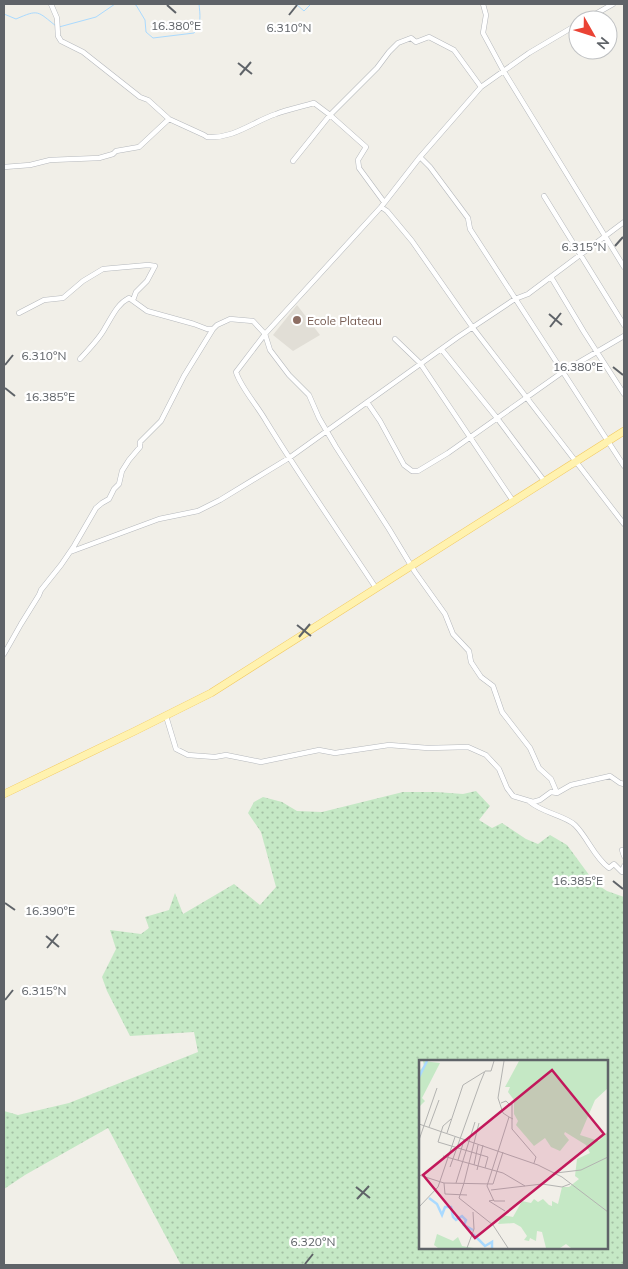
<svg xmlns="http://www.w3.org/2000/svg" width="628" height="1269" viewBox="0 0 628 1269" font-family="Mulish,sans-serif">
	<defs>
		<pattern id="grass-dots" width="8" height="8" patternUnits="userSpaceOnUse" patternTransform="scale(1.25)"><rect width="8" height="8" fill="#c5e8c5"/><path d="M2 2h.1M6 6h.1" fill="none" stroke="#a3c0a4" stroke-width="1.8" stroke-linecap="round"/></pattern>
	</defs>
	<rect width="100%" height="100%" fill="#f1efe8"/>
	<path fill="#e1ded6" d="M297 305 320 335 293 351 273 335Z"/>
	<path fill="url(#grass-dots)" fill-rule="evenodd" d="M476 791 490 806 479 820 492 828 502 823 526 839 538 844 550 835 567 845 595 883 607 891 624 897V1265H181L108 1128 25 1175 4 1189V1111L18 1115 69 1103 198 1052 194 1032 130 1036 107 991 102 977 116 949 110 930 141 934 149 928 145 917 169 910 175 893 183 914 234 884 260 905 276 887 261 832 248 813 254 802 263 797 282 802 297 811 322 812 403 792H436L463 794ZM420 1062H607V1248H420Z"/>
	<g fill="none" stroke-linecap="round" stroke-linejoin="round">
		<path stroke="#aadaff" stroke-width="1" d="M133 4 136 5 145 20 146 32 153 38 194 33C202 24 200 15 199 4
			M296 4 304 11 311 4
			M4 14 16 19C39 9 37 11 56 26
			M59 27 96 17 115 4"/>
		<defs>
			<path id="minor" d="M51 4 57 18 58 36 61 41 83 52 140 97 148 100 169 119
				M483 4 486 15 483 33 503 70 624 267
				M585 20 613 4
				M420 157 430 167 468 218 470 229 624 466
				M293 161 330 115 377 68 389 52 398 43 411 38 416 42 429 37 454 50 481 87
				M4 167 30 165 50 160 99 158 113 154 116 151 139 147 169 119 204 135 207 137C234 139 252 122 276 114 288 109 301 107 314 103L330 115 366 147 358 160 359 168 384 202
				M544 196 624 325
				M381 207 387 211 412 241 473 328 624 524
				M551 277 584 332 624 394
				M19 313 44 300 63 298 83 281 103 269 148 265 155 266 147 281 136 292 133 300
				M395 339 420 363 513 501
				M442 350 497 418 545 482
				M80 359C88 350 100 338 105 328 112 317 117 304 129 298L147 311 194 324 207 329H213L217 325 230 319 253 321 265 334 270 350 289 375 309 395 319 418 336 447 389 529 415 572 445 614 453 634 469 651 471 662 481 677 493 686 502 712 530 748 539 768 551 779 557 793 551 792 540 800 533 802 513 796 507 788 499 769 486 755 468 747 428 748 389 745 335 753 319 750 261 762 226 755 215 757 188 755 176 749 166 716
				M367 402 380 421 404 465 412 471H418L448 453 564 371 624 336
				M70 552 159 519 198 511 220 500 289 458 458 337 515 299 528 294 624 222
				M376 588C339 532 301 478 266 421 257 405 241 388 236 372L265 334 381 207 420 157 481 87 529 53 578 24
				M4 654 21 624 39 595 41 590 61 565 74 546 96 508 102 503 109 499 114 489 119 484 122 471 129 460 140 447V442L161 421 184 376 213 329
				M557 793 571 785 610 776 620 783 624 784
				M530 802C543 813 566 816 575 825 588 838 594 857 609 868L614 864 622 872 624 866
				M624 850H622L624 856"/>
			<path id="primary" d="M4 794 135 731 211 693 624 431"/>
		</defs>
		<use href="#minor" stroke="#b5b8bc" stroke-width="5.5"/>
		<use href="#primary" stroke="#f2c960" stroke-width="8"/>
		<use href="#minor" stroke="#fff" stroke-width="4.5"/>
		<use href="#primary" stroke="#fff2af" stroke-width="7"/>
	</g>
	<path fill="none" stroke="#5f6368" stroke-width="2" d="M167 5 176 13M289 15 297 5M238 63 252 74M240 75 251 62M615 246 623 237M549 314 562 325M550 327 561 313M5 365 13 355M613 367 623 375M5 388 15 396M297 625 311 636M299 637 310 624M613 881 623 889M5 903 15 910M46 936 59 947M47 948 58 934M5 1000 13 990M356 1187 370 1198M357 1199 369 1186M305 1264 313 1254"/>
	<circle fill="#8d6e63" stroke="#fff" stroke-width="2" cx="297" cy="320" r="5"/>
	<g text-anchor="middle" dominant-baseline="central" stroke-width="4.5" stroke-linejoin="round" paint-order="stroke">
		<g font-size="12" fill="#785e54" stroke="#fff" text-anchor="start">
			<text x="307" y="320">Ecole Plateau</text>
		</g>
	</g>
	<g transform="translate(419 1060)">
		<rect width="189" height="189" fill="#f1efe8"/>
		<path d="M4 1 21 3 3 38 6 41 0 47V11L5 6ZM100 1H189V28L176 40 161 75 180 81 189 71 188 188H152L147 184 141 188H127L123 172 118 171 117 181 111 178 110 181 105 180 108 176 102 167 95 163 79 164 83 155 94 157 103 141 112 143 115 139 119 142 124 139 130 145 133 146V141L139 144 143 127H150L160 119 156 116 158 99 171 93 167 85 146 72 145 74 150 80 141 91 132 87 126 78 115 86 97 65 99 61 95 54V40L89 32 91 27H86ZM18 174 34 181 39 177 43 186 55 188H19L15 185Z" fill="#c5e8c5"/>
		<path fill="none" stroke="#aadaff" stroke-width="2.5" d="M0 17 8 1M10 138 18 144 23 155 26 147H32L34 157 37 160 43 156 47 160 45 165 54 170M54 174 66 186 73 182V188"/>
		<path fill="none" stroke="#b3b3b1" stroke-width="1" d="M85 1 79 38 84 53 90 57M82 43 87 41 91 45 93 44V69L117 97 115 103M32 59 24 66 19 82 69 97 66 108M0 64 119 105 143 117 189 152M10 67 20 40M28 73 44 25 65 12M0 80 18 28M24 96 84 113 106 126M39 100 45 80M55 105 59 85M31 107 61 23 66 11H72L75 1M58 110 64 85M137 113 162 110 189 97M0 115 25 123 74 124 84 92M25 123 26 134 48 135M37 123 56 62M45 123 40 138 74 165 89 188M45 123 60 63M72 130 123 124 143 127 151 124M75 140 70 141 86 151M86 141H75L68 126 90 57 94 59M0 147 19 127 36 77M48 188 55 169 54 152"/>
		<path fill="#c2185b" fill-opacity="0.15" stroke="#c2185b" stroke-width="2.5" d="M133 10 185 74 56 178 4 115Z"/>
		<rect width="189" height="189" fill="none" stroke="#5f6368" stroke-width="2.5"/>
	</g>
	<g font-size="12" text-anchor="middle" fill="#5f6368" stroke="#fff" stroke-width="4.5" stroke-linejoin="round" paint-order="stroke">
		<text x="176" y="30">16.380°E</text>
		<text x="289" y="32">6.310°N</text>
		<text x="584" y="251">6.315°N</text>
		<text x="44" y="360">6.310°N</text>
		<text x="578" y="371">16.380°E</text>
		<text x="50" y="401">16.385°E</text>
		<text x="578" y="885">16.385°E</text>
		<text x="50" y="915">16.390°E</text>
		<text x="44" y="995">6.315°N</text>
		<text x="313" y="1246">6.320°N</text>
	</g>
	<rect width="628" height="1269" fill="none" stroke="#5f6368" stroke-width="10"/>
	<g transform="translate(593 35) rotate(129)"><circle r="24" fill="#ffffff" stroke="#bfc1c3"/>
	<path d="M0-4L9 19L0 12L-9 19Z" fill="#ea4335"/>
	<text y="-8" font-size="14" font-weight="bold" text-anchor="middle" fill="#5f6368">N</text>
	</g>
</svg>
